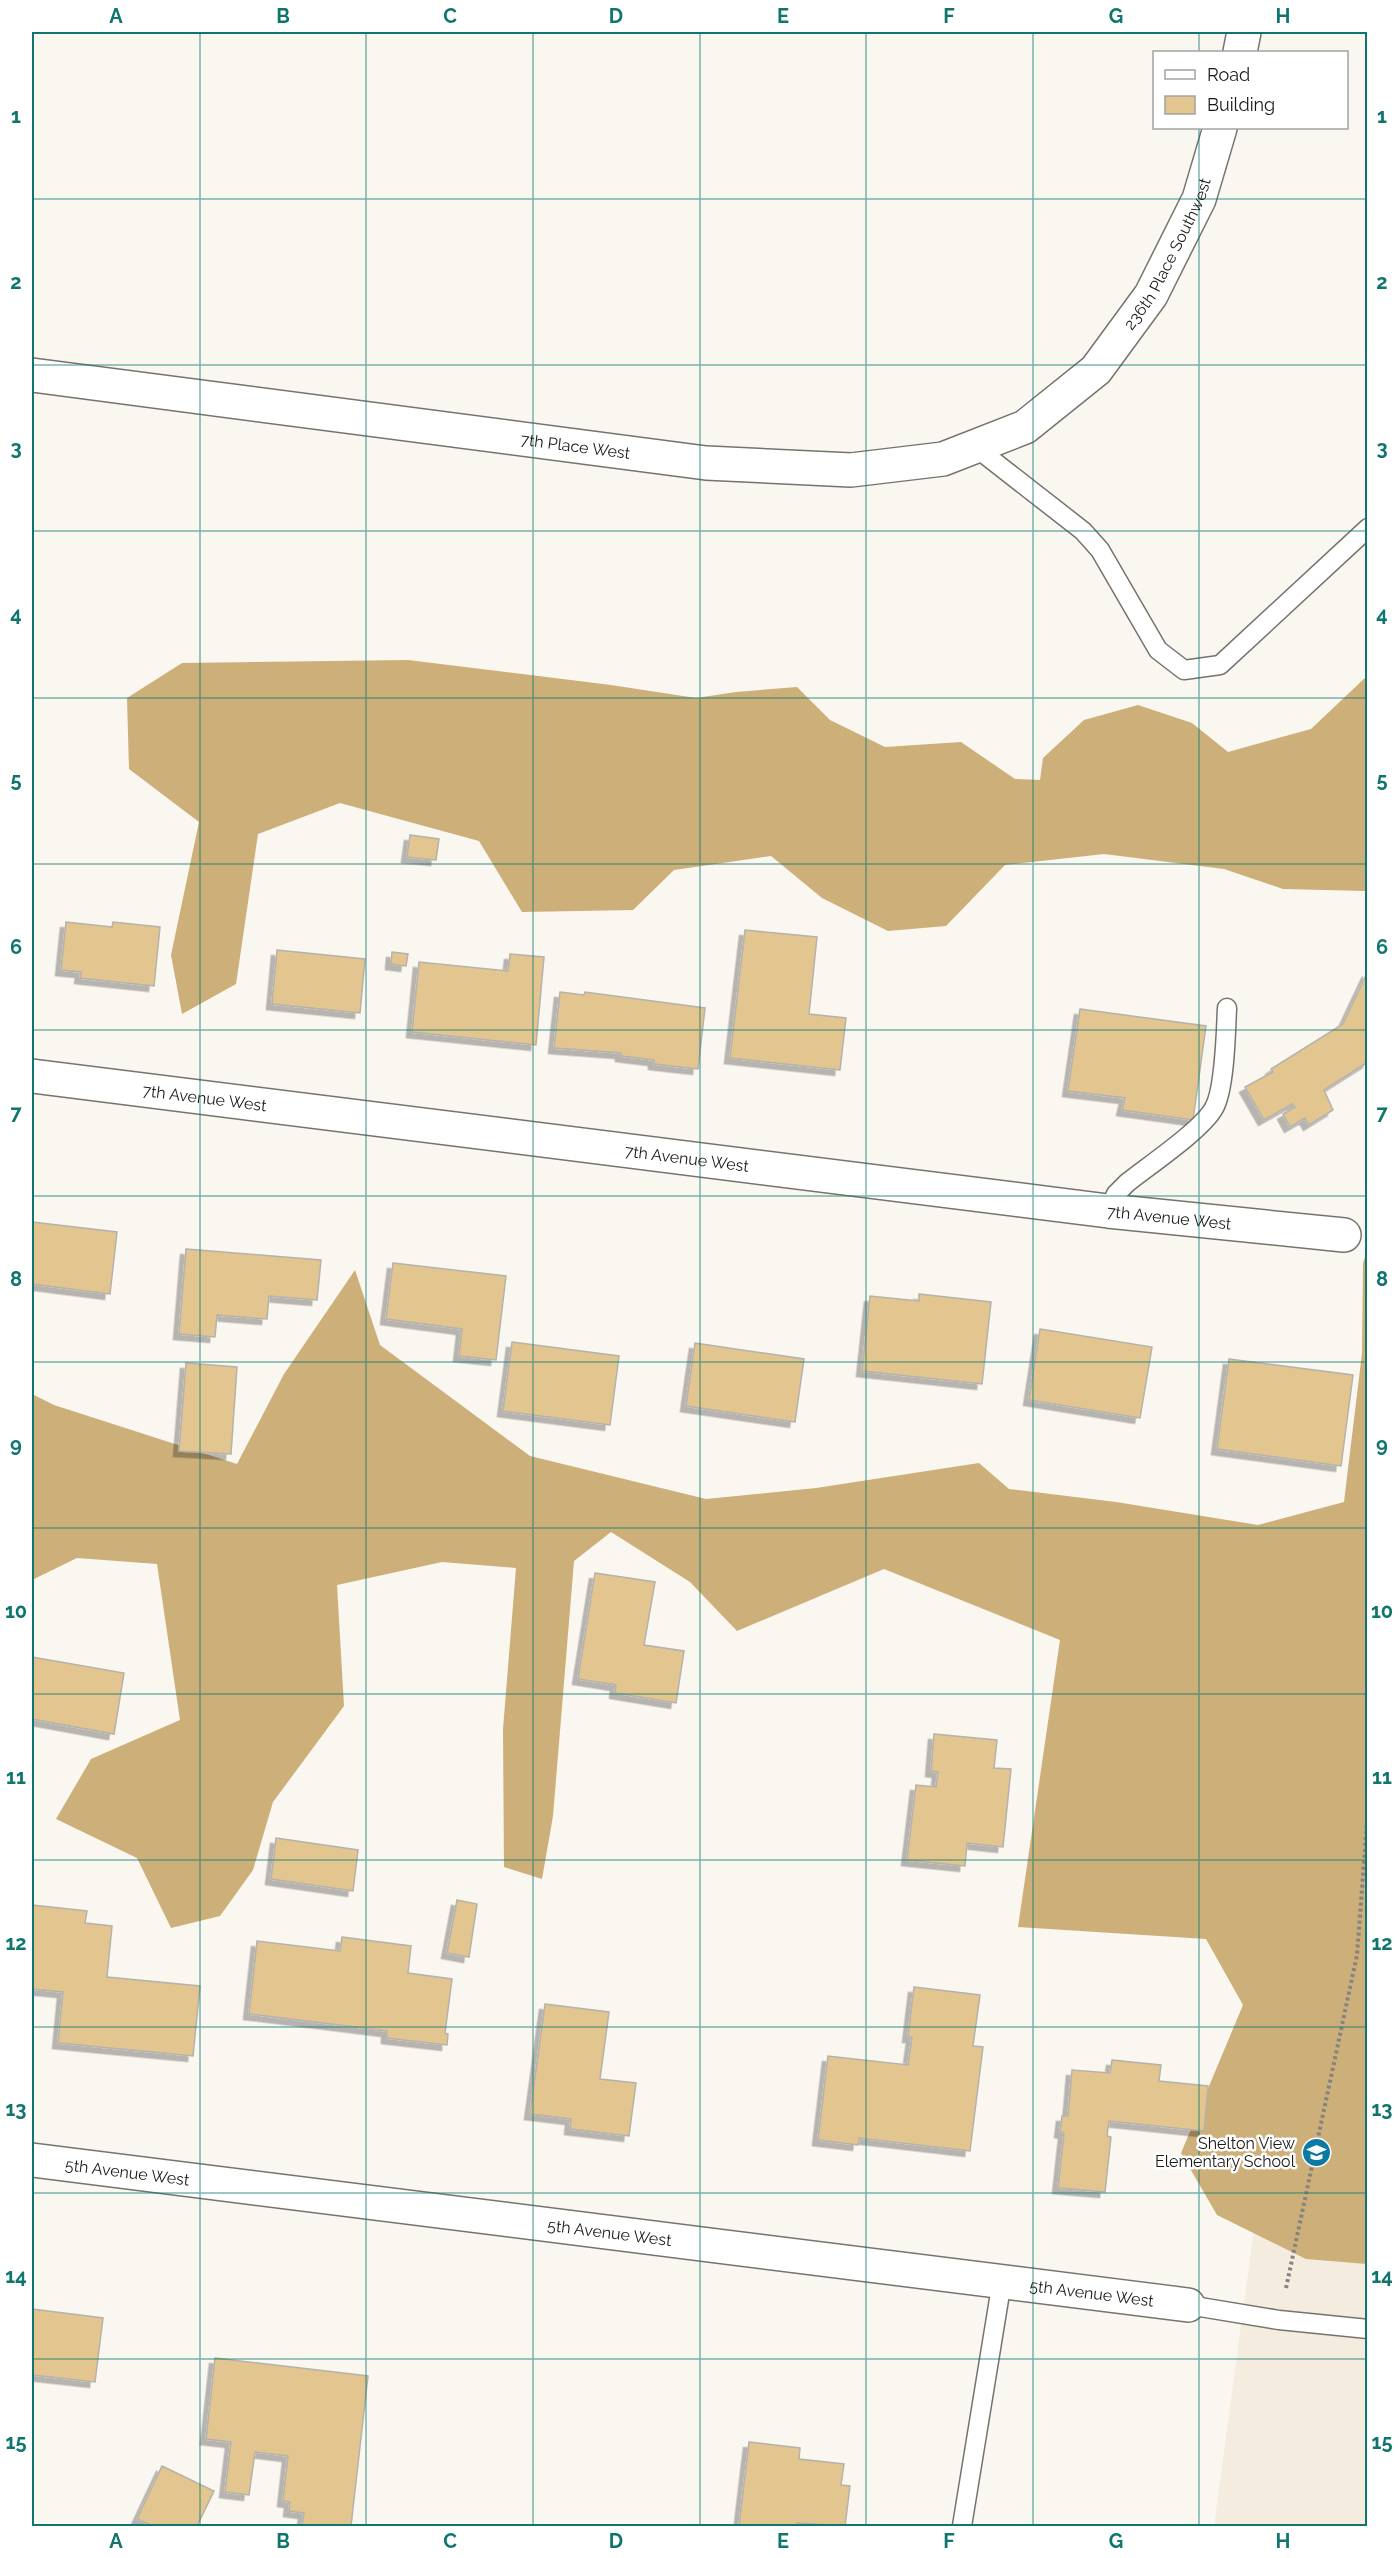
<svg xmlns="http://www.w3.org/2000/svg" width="1399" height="2558" viewBox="0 0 1399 2558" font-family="Raleway,sans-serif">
	<defs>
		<filter id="shadow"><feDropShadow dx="-5.5" dy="5.5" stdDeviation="0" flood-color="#0004"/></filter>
	</defs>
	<rect width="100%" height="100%" fill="#faf6f0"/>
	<path fill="#f4ecdf" d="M1316 1770 1367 1777V2526H1214Z"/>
	<path fill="#cdaf7a" d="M408 660 611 685 696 698 736 692 797 687 830 720 885 747 961 742 1015 779 1040 780 1043 758 1084 720 1138 705 1192 723 1228 752 1311 729 1367 676V891L1283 889 1224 869 1104 854 1005 865 946 926 888 931 822 898 771 856 674 870 633 910 522 912 479 841 340 803 258 834 236 984 182 1014 171 955 199 822 129 769 127 698 182 663Z
		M1367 1250V2264L1306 2259 1217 2215 1181 2153 1243 2005 1206 1939 1018 1927 1060 1640 884 1569 737 1631 690 1582 611 1532 574 1561 553 1816 542 1879 504 1867 503 1729 516 1568 442 1562 337 1585 344 1706 273 1802 253 1870 220 1916 171 1928 137 1858 56 1819 91 1759 180 1720 157 1564 77 1558 32 1580V1394L54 1405 237 1464 284 1374 355 1270 380 1345 530 1456 706 1499 816 1488 979 1463 1009 1489 1116 1502 1258 1525 1344 1502 1362 1353 1363 1263Z"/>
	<path fill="#e3c58f" stroke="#b5b2ac" stroke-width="1.5" filter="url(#shadow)" d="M410 835 439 839 436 860 407 857Z
		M66 922 112 927 113 922 160 927 154 986 80 978 81 972 61 970Z
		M745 930 817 937 809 1014 846 1018 840 1070 730 1058Z
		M277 950 365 959 360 1013 272 1004Z
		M392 952 408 954 406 966 391 964Z
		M510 954 544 957 536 1045 412 1032 419 962 508 971Z
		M1368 971V1062L1324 1090 1333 1110 1309 1125 1305 1118 1290 1127 1283 1114 1295 1107 1292 1104 1264 1120 1245 1087 1273 1072 1271 1069 1343 1024Z
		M560 992 584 995 585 992 705 1008 698 1069 654 1064V1060L621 1056V1053L554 1048Z
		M1080 1009 1206 1026 1193 1120 1122 1110 1125 1098 1068 1091Z
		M32 1222 117 1232 110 1294 32 1284Z
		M186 1249 321 1260 317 1300 269 1296 267 1319 217 1315 215 1337 179 1334Z
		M393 1263 506 1276 496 1360 459 1356 462 1329 386 1319Z
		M919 1294 991 1302 982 1384 862 1371 870 1296 919 1301Z
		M1040 1329 1152 1347 1140 1418 1029 1400Z
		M512 1342 619 1356 610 1425 503 1411Z
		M695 1343 804 1359 795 1422 686 1406Z
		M1229 1359 1353 1375 1341 1466 1217 1449Z
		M186 1363 237 1367 231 1454 179 1451Z
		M595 1573 655 1582 644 1645 684 1651 676 1703 615 1693 616 1685 578 1679Z
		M32 1657 124 1673 114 1734 32 1719Z
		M934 1734 997 1740 994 1768 1011 1769 1003 1847 967 1843 965 1866 907 1860 916 1785 936 1787 938 1772 931 1771Z
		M276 1838 358 1850 353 1891 271 1879Z
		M457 1900 477 1904 469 1957 447 1953Z
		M32 1905 87 1911 85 1923 112 1926 107 1977 200 1986 193 2056 58 2043 63 1992 32 1989Z
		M342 1937 411 1946 408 1973 452 1979 445 2033 448 2034 447 2045 387 2038V2031L249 2014 257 1941 340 1951Z
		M914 1987 980 1995 973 2046 983 2047 970 2151 859 2138 858 2145 818 2140 828 2056 908 2065 912 2037H908Z
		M545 2004 609 2012 600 2079 636 2083 629 2136 570 2129 571 2119 530 2114Z
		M1112 2060 1161 2065 1159 2081 1208 2086 1204 2131 1109 2121 1107 2136 1111 2137 1105 2192 1058 2188 1064 2133 1060 2132 1062 2116H1068L1072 2070 1110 2073Z
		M32 2309 103 2318 95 2382 33 2375 32 2386Z
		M215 2358 368 2376 351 2526H302L304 2513 289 2511 290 2502 283 2501 288 2456 255 2452 249 2495 225 2492 231 2442 206 2439Z
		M749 2442 800 2448 799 2459 844 2464 841 2485 850 2486 845 2526 797 2523 796 2526H739Z
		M162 2466 214 2491 197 2526H153L137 2519Z"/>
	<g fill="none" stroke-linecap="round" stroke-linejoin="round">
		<defs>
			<path id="lane" d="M974 446 1083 531 1100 550 1158 650 1184 670 1220 665 1368 528
				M1108 1211 1116 1194 1127 1183C1148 1166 1202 1130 1214 1108 1225 1089 1226 1030 1227 1008
				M1188 2305 1279 2320 1368 2329
				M962 2526 1002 2281"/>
			<g id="street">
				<path d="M1240 52 1244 32"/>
				<path id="s1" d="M32 375 706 463 851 470 943 459 1025 427 1096 370 1151 295 1199 199 1220 128"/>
				<path id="s2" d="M32 1076 1108 1211 1344 1235"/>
				<path id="s3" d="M32 2160 1188 2305"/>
			</g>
		</defs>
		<use href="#lane" stroke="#76736d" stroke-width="21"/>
		<use href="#street" stroke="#76736d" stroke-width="36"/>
		<path stroke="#85837f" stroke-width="4" stroke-dasharray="3 3" stroke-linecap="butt" d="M1286 2288 1357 1955 1368 1810"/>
		<use href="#lane" stroke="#fff" stroke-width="18"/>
		<use href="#street" stroke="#fff" stroke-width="33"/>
	</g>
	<path fill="none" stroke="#0f766e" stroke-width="1.5" stroke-opacity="0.55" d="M200 32V2526M366 32V2526M533 32V2526M700 32V2526M866 32V2526M1033 32V2526M1199 32V52M1199 128V2526M32 199H1368M32 365H1368M32 531H1368M32 698H1368M32 864H1368M32 1030H1368M32 1196H1368M32 1362H1368M32 1528H1368M32 1694H1368M32 1860H1368M32 2027H1368M32 2193H1368M32 2359H1368"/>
	<defs>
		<symbol id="school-disc" viewBox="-11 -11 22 22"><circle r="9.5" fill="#0d7aa4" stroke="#fff"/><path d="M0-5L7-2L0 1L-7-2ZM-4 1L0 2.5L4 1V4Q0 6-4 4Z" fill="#fff"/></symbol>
	</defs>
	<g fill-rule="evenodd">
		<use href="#school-disc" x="1300" y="2136" width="33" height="33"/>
	</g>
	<g text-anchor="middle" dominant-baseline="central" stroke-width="5" stroke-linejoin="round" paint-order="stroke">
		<g font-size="16" fill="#1a1917" stroke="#fff">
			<text stroke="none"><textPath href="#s1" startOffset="1234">236th Place Southwest</textPath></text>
			<text stroke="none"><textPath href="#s1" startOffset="548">7th Place West</textPath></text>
			<text stroke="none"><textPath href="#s2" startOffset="174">7th Avenue West</textPath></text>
			<text stroke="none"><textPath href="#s2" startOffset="660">7th Avenue West</textPath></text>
			<text stroke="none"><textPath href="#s2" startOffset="1146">7th Avenue West</textPath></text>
			<text stroke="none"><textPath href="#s3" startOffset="96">5th Avenue West</textPath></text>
			<text stroke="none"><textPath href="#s3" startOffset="582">5th Avenue West</textPath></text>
			<text stroke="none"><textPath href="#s3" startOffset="1068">5th Avenue West</textPath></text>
		</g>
		<g font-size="16" fill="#1a1917" stroke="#fff" text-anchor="end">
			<text x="1295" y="2143">Shelton View<tspan x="1295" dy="18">Elementary School</tspan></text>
		</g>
	</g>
	<rect width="1399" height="2558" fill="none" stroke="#ffffff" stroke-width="66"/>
	<rect x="1153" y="51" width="195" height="78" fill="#ffffff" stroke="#a3a3a2" stroke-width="1.5"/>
	<rect x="1165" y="70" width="30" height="9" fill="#ffffff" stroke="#a3a3a2" stroke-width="1.5"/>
	<text x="1207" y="81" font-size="18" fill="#1a1917">Road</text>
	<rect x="1165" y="96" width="30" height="18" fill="#e3c58f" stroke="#a3a3a2" stroke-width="1.5"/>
	<text x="1207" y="111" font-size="18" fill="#1a1917">Building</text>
	<rect x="33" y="33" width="1333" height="2492" fill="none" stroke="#0f766e" stroke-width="2"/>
	<g font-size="20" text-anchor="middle" font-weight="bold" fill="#0f766e">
		<text x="116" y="23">A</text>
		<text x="283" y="23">B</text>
		<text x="450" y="23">C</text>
		<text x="616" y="23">D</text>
		<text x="783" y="23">E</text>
		<text x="949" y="23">F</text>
		<text x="1116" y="23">G</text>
		<text x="1283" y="23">H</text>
		<text x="16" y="123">1</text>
		<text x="1382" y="123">1</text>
		<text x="16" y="289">2</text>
		<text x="1382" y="289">2</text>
		<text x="16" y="455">3</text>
		<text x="1382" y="455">3</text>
		<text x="16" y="621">4</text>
		<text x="1382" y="621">4</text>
		<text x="16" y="787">5</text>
		<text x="1382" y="787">5</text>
		<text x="16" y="954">6</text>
		<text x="1382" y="954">6</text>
		<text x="16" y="1120">7</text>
		<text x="1382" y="1120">7</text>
		<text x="16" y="1286">8</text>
		<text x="1382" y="1286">8</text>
		<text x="16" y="1452">9</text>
		<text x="1382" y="1452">9</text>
		<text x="16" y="1618">10</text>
		<text x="1382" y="1618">10</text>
		<text x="16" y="1784">11</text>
		<text x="1382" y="1784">11</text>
		<text x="16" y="1950">12</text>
		<text x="1382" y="1950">12</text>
		<text x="16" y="2116">13</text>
		<text x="1382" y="2116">13</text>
		<text x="16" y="2283">14</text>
		<text x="1382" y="2283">14</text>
		<text x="16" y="2449">15</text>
		<text x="1382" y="2449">15</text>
		<text x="116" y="2548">A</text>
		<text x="283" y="2548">B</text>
		<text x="450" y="2548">C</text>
		<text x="616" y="2548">D</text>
		<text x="783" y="2548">E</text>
		<text x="949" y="2548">F</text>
		<text x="1116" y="2548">G</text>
		<text x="1283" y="2548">H</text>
	</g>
</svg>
